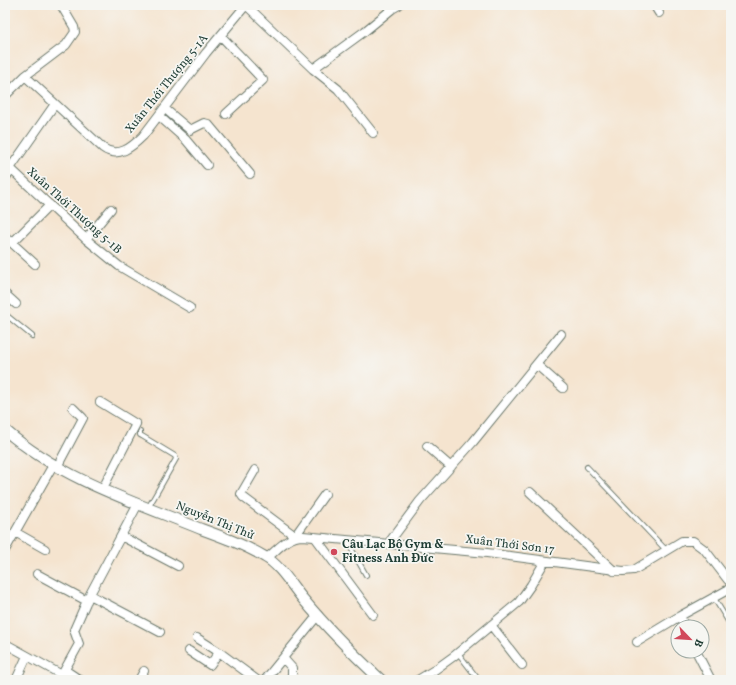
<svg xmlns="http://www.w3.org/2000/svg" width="736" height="685" viewBox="0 0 736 685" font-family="Vollkorn,serif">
	<rect width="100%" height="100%" fill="#f6f6f2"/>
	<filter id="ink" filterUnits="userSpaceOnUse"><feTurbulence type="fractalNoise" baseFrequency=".025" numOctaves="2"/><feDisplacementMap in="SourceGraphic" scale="8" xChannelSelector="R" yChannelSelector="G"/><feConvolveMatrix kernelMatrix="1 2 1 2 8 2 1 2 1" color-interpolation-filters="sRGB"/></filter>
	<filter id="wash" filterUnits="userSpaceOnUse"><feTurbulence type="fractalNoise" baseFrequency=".012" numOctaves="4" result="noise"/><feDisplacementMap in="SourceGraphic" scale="16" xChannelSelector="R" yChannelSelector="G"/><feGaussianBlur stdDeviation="0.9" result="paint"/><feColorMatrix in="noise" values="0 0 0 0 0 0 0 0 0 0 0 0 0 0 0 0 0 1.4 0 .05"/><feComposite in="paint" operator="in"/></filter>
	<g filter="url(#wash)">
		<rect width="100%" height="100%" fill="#f5e4cf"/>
	</g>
	<g filter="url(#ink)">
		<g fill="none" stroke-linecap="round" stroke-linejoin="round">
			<defs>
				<path id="service" d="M5 314 32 336
					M140 432V435L142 436 175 456 176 459 148 508
					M587 467 666 550
					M347 541 366 575
					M714 598 731 626
					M458 653 478 679"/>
				<path id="minor" d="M246 5 313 69 338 89 373 133
					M654 5 659 13
					M221 36 263 80 226 114
					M313 69 365 31 392 9 399 5
					M25 76 103 148C118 159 132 147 143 136L206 53 246 5
					M5 96 25 76 66 45 75 32 74 27 61 5
					M55 104 11 167 12 170 87 240 119 266 190 308
					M164 108 190 130 204 123 208 124 250 174
					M159 116 186 140 207 165
					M5 178 12 170
					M5 236 12 243
					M86 239 111 209
					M35 264 12 243 50 205
					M5 294 16 304
					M537 365 563 388
					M100 402 136 424 103 488
					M427 446 451 467
					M57 467 83 418 73 408
					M255 470 241 494 243 497 295 536 325 494
					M530 492 614 571
					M15 532 45 549
					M121 536 178 566
					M315 537 373 615
					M388 544 420 501 473 442 561 334
					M5 550 53 465
					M267 558C278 549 288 536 303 536L487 553 623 571 634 570 682 541H693L705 550 728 580 731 582
					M37 574 87 601
					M90 595 160 632
					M491 625 522 665
					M685 627 680 616 731 588
					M197 638 219 652
					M637 642 680 616
					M6 644 62 675
					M189 651 210 665 219 652 257 680
					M696 651 711 680
					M283 658 292 668V675L289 680
					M65 670 80 680
					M16 680 27 656
					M59 680 79 644 74 630 89 596 138 504
					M139 680 144 671
					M265 680 318 615
					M418 680 436 669 454 656 519 602 531 585 545 561"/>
				<path id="tertiary" d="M5 430C61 479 134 502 201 529 223 537 245 545 265 557 280 565 292 586 303 599 327 628 354 655 381 680"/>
			</defs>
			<use href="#service" stroke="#6a776a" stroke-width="6"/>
			<use href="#minor" stroke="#6a776a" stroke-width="10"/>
			<use href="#tertiary" stroke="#6a776a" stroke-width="12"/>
			<use href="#service" stroke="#fff" stroke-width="4"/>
			<use href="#minor" stroke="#fff" stroke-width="8"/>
			<use href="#tertiary" stroke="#fff" stroke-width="10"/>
		</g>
	</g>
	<circle fill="#d1495b" stroke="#f6f6f2" stroke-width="1.5" cx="334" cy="552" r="4"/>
	<g text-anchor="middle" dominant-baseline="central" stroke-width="3.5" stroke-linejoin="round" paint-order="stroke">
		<g font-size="12" fill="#1f3d34" stroke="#f6f6f2">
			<text transform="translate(167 84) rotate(-51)">Xuân Thới Thượng 5-1A</text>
			<text transform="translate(74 211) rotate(42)">Xuân Thới Thượng 5-1B</text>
			<text transform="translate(215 521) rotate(22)">Nguyễn Thị Thử</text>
			<text transform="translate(510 545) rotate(7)">Xuân Thới Sơn 17</text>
		</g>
		<g font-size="12" font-weight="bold" fill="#1f3d34" stroke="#f6f6f2" text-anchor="start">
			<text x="342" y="545">Câu Lạc Bộ Gym &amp;<tspan x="342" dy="14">Fitness Anh Đức</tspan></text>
		</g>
	</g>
	<rect width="736" height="685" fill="none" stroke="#f6f6f2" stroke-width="20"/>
	<g transform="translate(690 639) rotate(115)"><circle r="19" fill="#f6f6f2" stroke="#a0aca6"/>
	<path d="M0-3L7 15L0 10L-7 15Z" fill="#d1495b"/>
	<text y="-6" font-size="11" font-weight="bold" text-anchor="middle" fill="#1f3d34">B</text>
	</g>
</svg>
